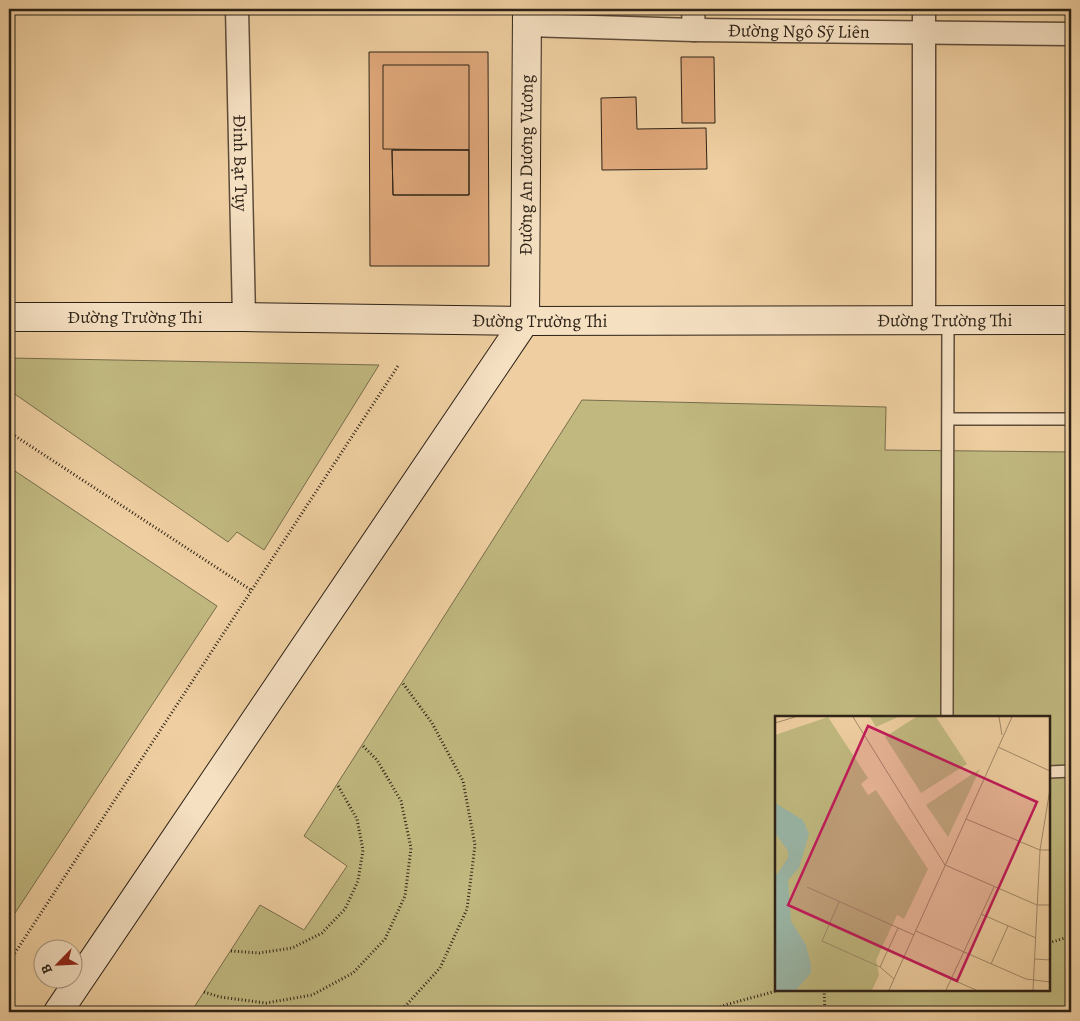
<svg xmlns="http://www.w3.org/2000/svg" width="1080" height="1021" viewBox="0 0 1080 1021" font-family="Alegreya,serif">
	<rect width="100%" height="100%" fill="#efcfa1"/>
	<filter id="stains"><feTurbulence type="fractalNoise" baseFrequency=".004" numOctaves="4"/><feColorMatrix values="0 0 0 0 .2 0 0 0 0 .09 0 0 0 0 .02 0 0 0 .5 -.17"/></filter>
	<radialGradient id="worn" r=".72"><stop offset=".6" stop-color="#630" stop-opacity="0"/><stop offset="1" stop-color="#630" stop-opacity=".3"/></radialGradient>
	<path fill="#c0b87f" stroke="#766d4b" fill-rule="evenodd" d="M9 358 379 365 264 550 237 532 228 542 9 390Z
		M582 400 886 407 885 450 1071 452V1012H191L260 905 304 930 347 866 304 836ZM776 717H1049V990H776Z
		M9 467 217 606 15 913 9 908Z"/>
	<path fill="#e0a87b" stroke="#2d2217" d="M369 52H488L489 266H370Z
		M681 57H714L715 123H682Z
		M383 65H469V150L383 149Z
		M636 97 637 129 706 128 707 169 602 170 601 98Z
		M392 150H469V195H393Z
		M392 150H469V195H393Z"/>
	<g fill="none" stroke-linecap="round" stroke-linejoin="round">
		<defs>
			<path id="lane" d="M948 419H1071
				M947 717 948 319
				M1049 772 1071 771"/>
			<g id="street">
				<path id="s1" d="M237 9 244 317"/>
				<path d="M693 9 694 30"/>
				<path id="s2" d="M527 25 694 30 1071 34"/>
				<path d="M924 319V9"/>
			</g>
			<g id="secondary">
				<path id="s3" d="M9 317H244L525 321 1071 320"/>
				<path id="s4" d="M58 1012 525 321 527 9"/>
			</g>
		</defs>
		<use href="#lane" stroke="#5e4d3a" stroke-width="14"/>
		<use href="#street" stroke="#5e4d3a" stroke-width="25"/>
		<use href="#secondary" stroke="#2d2217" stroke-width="30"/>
		<path stroke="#2d2217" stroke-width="3" stroke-dasharray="1 2.5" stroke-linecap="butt" d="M9 432 251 590
			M1049 943 1071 936
			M231 951 259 953 292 948 322 933 345 909 358 881 363 850 357 819 337 784
			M9 962 398 366
			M824 990 825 1012
			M204 992 220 997 266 1003 312 995 353 973 385 939 405 896 411 848 401 801 377 760 362 745
			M400 1012 440 968 467 909 475 845 463 781 432 723 402 682
			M711 1012 725 1005 780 990"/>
		<use href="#lane" stroke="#f5e0c2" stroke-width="11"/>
		<use href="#street" stroke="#f5e0c2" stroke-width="22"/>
		<use href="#secondary" stroke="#f5e0c2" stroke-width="28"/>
	</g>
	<g text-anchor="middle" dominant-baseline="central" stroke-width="5" stroke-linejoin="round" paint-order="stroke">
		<g font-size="18" fill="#2d2217" stroke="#f5e0c2">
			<text stroke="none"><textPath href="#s2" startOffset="272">Đường Ngô Sỹ Liên</textPath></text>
			<text stroke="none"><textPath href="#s1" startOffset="154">Đinh Bạt Tụy</textPath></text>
			<text stroke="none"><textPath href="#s4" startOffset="990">Đường An Dương Vương</textPath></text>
			<text stroke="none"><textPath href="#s3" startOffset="126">Đường Trường Thi</textPath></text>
			<text stroke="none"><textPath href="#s3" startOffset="936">Đường Trường Thi</textPath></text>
			<text stroke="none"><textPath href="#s3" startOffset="531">Đường Trường Thi</textPath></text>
		</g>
	</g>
	<g transform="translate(775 716)">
		<rect width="275" height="275" fill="#efcfa1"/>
		<path d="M53 1 93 62 86 68 93 79 101 74 153 153 129 203 122 199 101 244 104 259 97 274H0V19ZM95 1H123L101 11ZM141 1H161L192 48 146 77 110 21ZM205 53 173 121 151 89Z" fill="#c0b87f"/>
		<path d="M0 87 28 104 34 118 24 152 13 164 16 205 31 229 36 249V257L21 274H0V161L13 142V135L0 117Z" fill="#9ab6a7"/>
		<path fill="none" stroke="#a18a6a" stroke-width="1" d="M78 1 170 149 262 189H275M224 1 227 19M0 7 20 1M223 31 275 55M191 103 265 134H275M32 171 139 219M64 186 47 225 105 251M206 198 261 222M141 215 251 263 275 266M260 243 275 244M216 248 233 210M119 263 105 251 123 212M176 263 201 274M114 274 237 1M171 274 219 171M258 274 265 134 275 73"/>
		<path fill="#c2185b" fill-opacity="0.15" stroke="#c2185b" stroke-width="2.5" d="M93 10 262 86 182 265 13 189Z"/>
		<rect width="275" height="275" fill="none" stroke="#2d2217" stroke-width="2.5"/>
	</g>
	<rect width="1080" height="1021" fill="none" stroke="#efcfa1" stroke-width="30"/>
	<rect x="10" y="10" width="1060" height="1001" fill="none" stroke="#2d2217" stroke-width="2.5"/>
	<rect x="15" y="15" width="1050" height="991" fill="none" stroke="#2d2217"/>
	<g transform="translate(58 964) rotate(246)"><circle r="24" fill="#f5e0c2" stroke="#a5947e"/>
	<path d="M0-4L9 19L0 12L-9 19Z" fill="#8f2418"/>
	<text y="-8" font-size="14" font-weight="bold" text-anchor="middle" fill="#2d2217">B</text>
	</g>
	<rect width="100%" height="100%" filter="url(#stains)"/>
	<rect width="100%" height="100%" fill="url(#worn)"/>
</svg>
